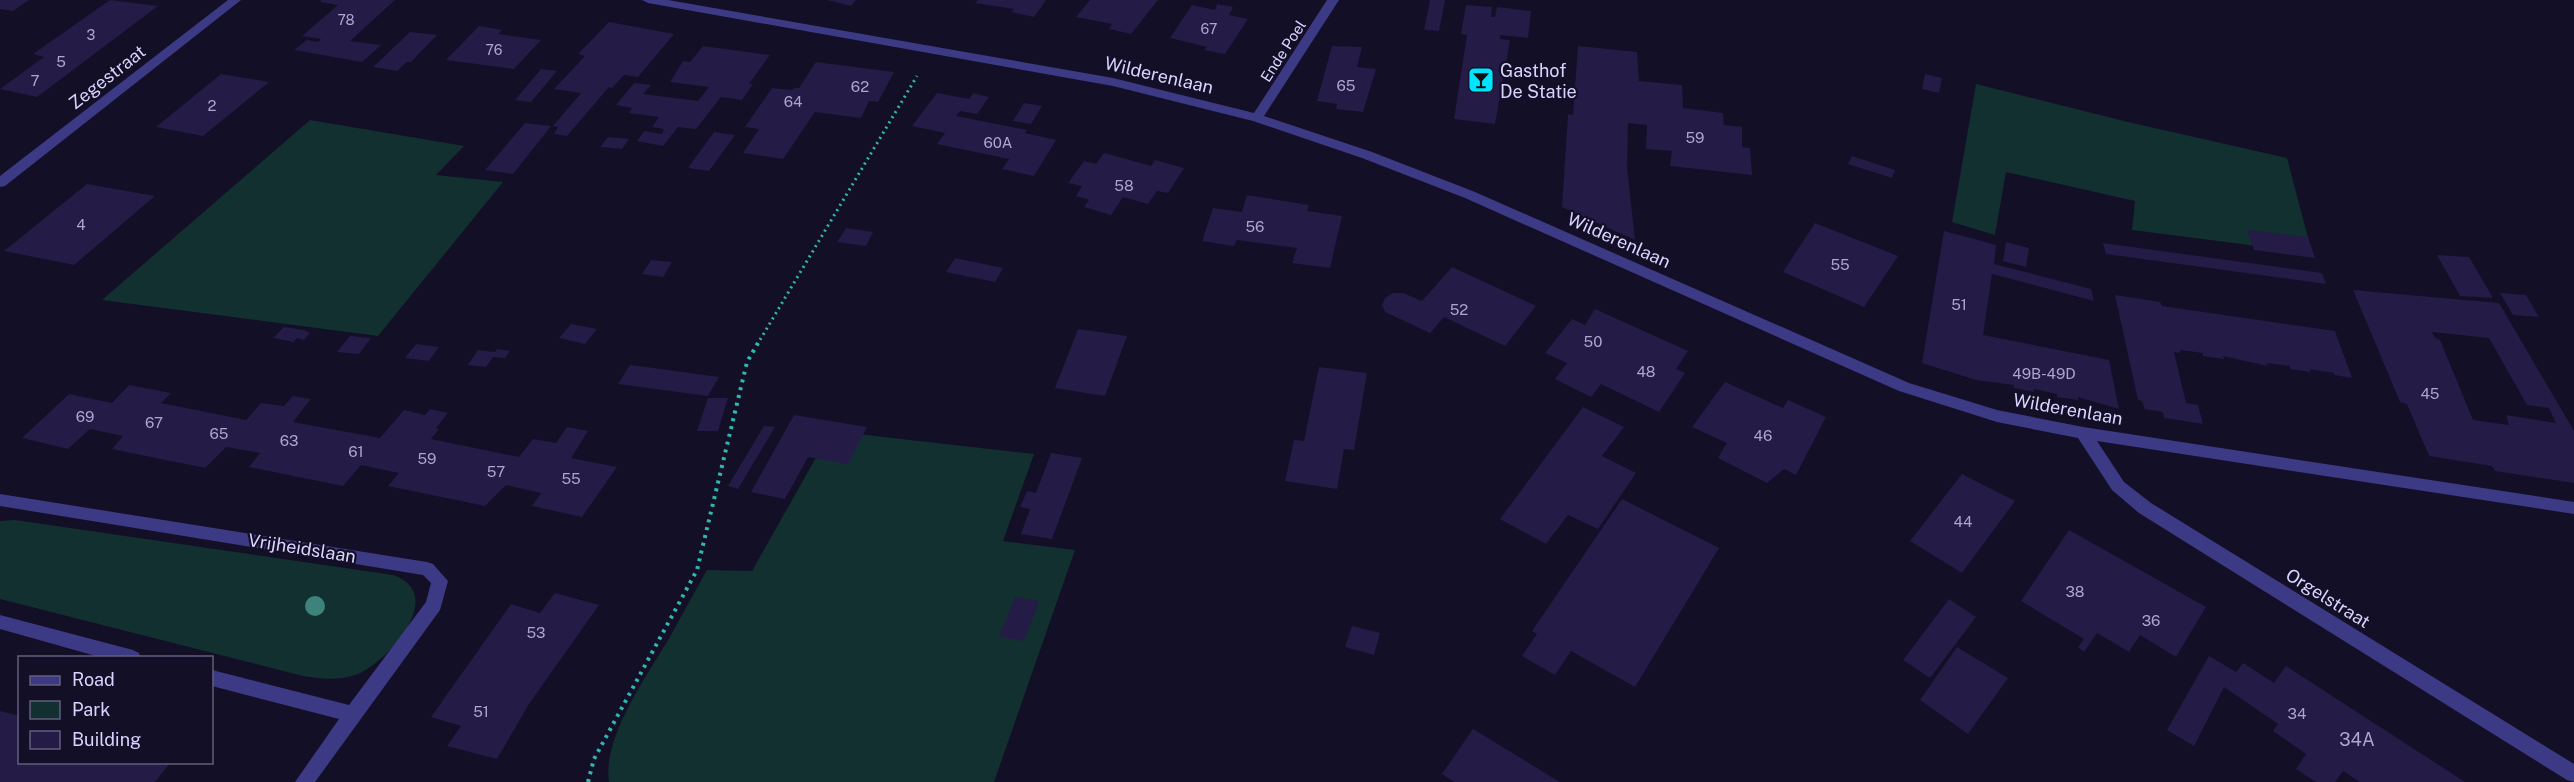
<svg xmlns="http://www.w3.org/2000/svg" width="2574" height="782" viewBox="0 0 2574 782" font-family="'Public Sans',sans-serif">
	<rect width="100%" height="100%" fill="#130f26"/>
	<path fill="#12302f" d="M1976 84 2128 122 2287 158 2312 253 2132 230 2135 201 2006 172 1995 235 1952 222Z
		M310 120 464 146 436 175 503 182 378 336 102 300Z
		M831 431 1034 454 1003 541 1075 550 994 782H609C602 736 649 673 671 635 683 613 695 591 707 570L752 571Z
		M15 520 393 575C448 594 389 661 358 674 339 681 323 679 303 676L0 599V521Z"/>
	<path fill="#241b47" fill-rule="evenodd" d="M0 0H29L13 11 0 9Z
		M110 0 158 6 37 97 0 89 44 57 33 54Z
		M322 0H395L350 41 381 45 362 62 294 50 307 40 318 42 321 39 302 36 338 5 320 2Z
		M827 0H856L851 6Z
		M978 0H1046L1034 17 1011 12 1014 9 975 3Z
		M1090 0H1158L1131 34 1109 29 1112 24 1076 17Z
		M1430 0H1445L1439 31 1424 30Z
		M1217 4 1233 7 1229 15 1248 19 1225 54 1204 50 1207 47 1170 38 1192 5 1215 10Z
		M1466 5 1492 7 1491 17H1495L1497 7 1531 11 1528 38 1500 35V39L1510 40 1495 124 1454 119 1467 35 1461 34Z
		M609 22 674 34 638 77 624 75 612 88 609 87 567 136 554 134 558 127 553 126 581 93 554 89 585 56 578 54Z
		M479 26 502 30 498 34 541 40 514 69 446 60Z
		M410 32 437 35 411 62H407L397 71 373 67Z
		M703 46 770 55 749 84H753L742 100 721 97 696 129 678 127 663 146 637 141 644 131 662 134 664 129 652 127 659 117 629 113 632 108 616 105 634 83 651 85 643 94 698 101 709 87 670 82 683 61 690 62Z
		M1332 46 1362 47 1357 67 1376 69 1363 112 1336 109 1337 104 1317 101Z
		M1578 46 1637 52 1639 81 1682 85 1683 108 1723 113 1724 125 1742 127V147L1750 148 1752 175 1670 166 1672 151 1646 149 1647 125 1628 123 1627 167 1635 240 1562 207 1568 114 1573 115Z
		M816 62 894 72 878 102 869 101 861 118 815 112 783 159 743 153 759 129 745 127 772 88 792 90 794 88H799Z
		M541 69 557 71 531 102 515 100Z
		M221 74 269 82 203 136 156 127Z
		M1925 74 1942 78 1939 93 1922 89Z
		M937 93 969 99 973 93 989 97 977 114 960 111 956 116 1027 130 1025 133 1056 140 1034 176 1002 169 1009 159 937 144 945 133 912 126Z
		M1024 103 1042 106 1031 124 1013 121Z
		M525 123 551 126 513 174 485 170Z
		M714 132 735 135 709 171 688 168Z
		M608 137 629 139 622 149 600 147Z
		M1104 153 1151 166 1155 160 1184 168 1168 193 1157 191 1148 204 1123 197 1111 215 1084 207 1089 200 1076 196 1082 186 1068 183 1084 161 1096 164Z
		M1852 156 1895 170 1892 178 1848 164Z
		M87 184 155 196 74 265 4 251Z
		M1247 195 1309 205 1307 211 1342 216 1330 268 1292 263 1297 248 1237 240 1234 246 1202 241 1213 208 1242 212Z
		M1815 223 1898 256 1864 307 1783 272Z
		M846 228 873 232 866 246 837 242Z
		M2247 230 2308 237 2315 258 2254 250Z
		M1944 231 1996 245 1994 264 2091 289 2094 301 1992 274 1983 335 2109 360 2119 409 2078 397V400L2057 397V394L2034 389V392L2014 388V385L1976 380 1922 363Z
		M2006 242 2029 248 2026 267 2003 261Z
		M2103 243 2322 273 2326 284 2106 254Z
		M2437 255 2469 257 2493 298 2460 296Z
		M955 258 1003 268 995 282 946 272Z
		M651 260 672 262 663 277 642 274Z
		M1452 267 1536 306 1505 346 1444 317 1430 333 1385 312 1382 305 1385 298 1393 293H1403L1422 301Z
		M2353 290 2499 303 2574 431V483L2495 471 2492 466 2429 456 2407 404 2400 402ZM2432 332 2489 338 2527 405 2549 408 2556 423 2506 415 2509 425 2473 420 2440 340 2435 338Z
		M2500 293 2526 295 2539 317 2513 315Z
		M2115 295 2160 302 2162 306 2335 331 2352 378 2334 375V373L2310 369 2311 372 2290 369V366L2266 363 2268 366 2223 356 2224 359 2203 356V353L2180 350V353L2174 352 2186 403 2198 405 2203 424 2164 418 2163 412 2145 409 2142 401 2138 400Z
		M1595 309 1688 351 1676 369 1685 373 1659 412 1601 384 1591 397 1555 379 1567 363 1545 353 1572 319 1585 325Z
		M571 324 597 329 585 344 559 338Z
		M284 327 304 330 310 333 304 340 297 338 293 342 273 338Z
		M1078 329 1127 336 1105 396 1055 388Z
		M350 336 371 338 359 354 337 352Z
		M416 344 439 347 429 361 405 358Z
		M497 349 510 351 505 358 493 357 486 367 468 365 478 350 495 352Z
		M630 365 646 367 719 377 708 396 618 384Z
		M1319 367 1367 373 1354 450 1344 449 1337 489 1285 481 1294 440 1304 441Z
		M1725 382 1783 408 1788 400 1826 417 1796 475 1784 469 1767 483 1718 458 1727 443 1692 427Z
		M129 385 171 393 161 403 246 420 261 403 284 406 293 396 311 399 293 422 380 438 404 410 425 415 430 409 448 413 436 428 439 429 431 439 519 457 533 439 556 443 567 427 588 431 571 458 617 467 582 517 532 506 541 493 506 485 485 506 388 486 399 473 361 465 343 486 249 467 260 453 226 447 205 468 112 449 123 436 90 429 68 449 22 438 69 394 112 403Z
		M708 398H728L718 431H697Z
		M1583 407 1624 427 1602 456 1636 473 1598 529 1568 515 1546 544 1500 519Z
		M794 415 867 427 848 464 808 457 785 499 751 492Z
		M764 426 775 427 738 489 728 486Z
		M1051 453 1082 458 1052 539 1021 534 1030 509 1020 507 1027 491 1036 493Z
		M1962 474 2015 501 1962 573 1910 541Z
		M1622 499 1719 548 1635 687 1571 651 1555 675 1522 656 1537 634 1532 631Z
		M2069 530 2206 607 2176 657 2140 635 2129 652 2097 633 2084 652 2078 647 2084 639 2021 601Z
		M555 593 599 605 529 704 497 759 447 746 461 726 431 717 511 604 540 613Z
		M1015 597 1039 601 1024 641 999 637Z
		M1949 599 1976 617 1930 678 1903 660Z
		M1352 626 1380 633 1374 655 1345 647Z
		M1957 647 2008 678 1968 734 1920 700Z
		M2209 656 2236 672 2243 663 2274 683 2286 666 2465 782H2360L2343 771 2335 782H2316L2296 769 2306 754 2273 731 2278 724 2224 687 2194 746 2167 730Z
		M0 711 20 716V762H171L155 782H0Z
		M1473 729 1560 782H1454L1442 774Z"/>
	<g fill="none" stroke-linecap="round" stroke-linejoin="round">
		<path stroke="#2fb8b0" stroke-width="3" stroke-dasharray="2 4" stroke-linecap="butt" d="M757 345 917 76"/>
		<path stroke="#2fb8b0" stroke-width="4" stroke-dasharray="3 5" stroke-linecap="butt" d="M588 782 594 759 697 570 747 362 758 343"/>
		<path fill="#3d3a85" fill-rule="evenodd" d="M228 0H241L5 186 0 187V176Z
			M642 0H668L1113 78 1254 113 1327 0H1339L1264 116 1372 152 1475 192 1909 383 1997 410 2083 427 2574 502V514L2097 441 2124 482 2151 503 2574 764V782L2567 780 2139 513 2112 490 2078 438 1997 422 1899 391 1465 198 1362 158 1253 121 1113 86 648 3Z
			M0 494 427 562 433 564 448 581 440 610 315 782H295L339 719 212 686V670L349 705 426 602 431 583 423 575 0 506Z
			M0 615 133 650 139 653 141 658H103L0 629Z"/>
	</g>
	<circle fill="#3d827b" cx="315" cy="606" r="10"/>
	<defs>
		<symbol id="bar-square" viewBox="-11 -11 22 22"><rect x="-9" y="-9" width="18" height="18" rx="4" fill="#00e5ff" stroke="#130f26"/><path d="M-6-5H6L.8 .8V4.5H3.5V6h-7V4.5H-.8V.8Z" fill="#111"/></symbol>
	</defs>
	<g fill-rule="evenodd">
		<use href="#bar-square" x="1466" y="65" width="30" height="30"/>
	</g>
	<g text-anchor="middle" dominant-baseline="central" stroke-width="4.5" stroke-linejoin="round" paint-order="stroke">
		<g font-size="14" fill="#aca6d1">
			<text x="346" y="20">78</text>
			<text x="1209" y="29">67</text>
			<text x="91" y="35">3</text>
			<text x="494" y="50">76</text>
		</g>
		<g font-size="15" fill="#d9d4ff" stroke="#130f26">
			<text transform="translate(1283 51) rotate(-57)">Ende Poel</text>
		</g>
		<g font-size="15" fill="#aca6d1">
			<text x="61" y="61">5</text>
			<text x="35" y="80">7</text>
			<text x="1346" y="85">65</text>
			<text x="860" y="86">62</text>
			<text x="793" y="101">64</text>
			<text x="212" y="105">2</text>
			<text x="1695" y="137">59</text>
			<text x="998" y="142">60A</text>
			<text x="1124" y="185">58</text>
			<text x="81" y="224">4</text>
			<text x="1255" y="226">56</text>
			<text x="1840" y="264">55</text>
			<text x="1959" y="304">51</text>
			<text x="1459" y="309">52</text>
			<text x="1593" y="341">50</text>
			<text x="1646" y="371">48</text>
			<text x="2044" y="373">49B-49D</text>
			<text x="2430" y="393">45</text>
			<text x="85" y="416">69</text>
			<text x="154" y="422">67</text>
			<text x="219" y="433">65</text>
			<text x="1763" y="435">46</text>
			<text x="289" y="440">63</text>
			<text x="356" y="451">61</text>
			<text x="427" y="458">59</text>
			<text x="496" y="471">57</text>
			<text x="571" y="478">55</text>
			<text x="1963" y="521">44</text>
			<text x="2075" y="591">38</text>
			<text x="2151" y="620">36</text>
			<text x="536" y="632">53</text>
			<text x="481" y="711">51</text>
			<text x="2297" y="713">34</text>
		</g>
		<g font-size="18" fill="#d9d4ff" stroke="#130f26" text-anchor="start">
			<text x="1500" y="70">Gasthof<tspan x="1500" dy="21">De Statie</tspan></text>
		</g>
		<g font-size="18" fill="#d9d4ff" stroke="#130f26">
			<text transform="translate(1159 75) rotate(13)">Wilderenlaan</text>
			<text transform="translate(107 77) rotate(-38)">Zegestraat</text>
			<text transform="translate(1619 240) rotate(24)">Wilderenlaan</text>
			<text transform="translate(2068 409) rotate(10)">Wilderenlaan</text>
			<text transform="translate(302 548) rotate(9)">Vrijheidslaan</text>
			<text transform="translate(2328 598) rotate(32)">Orgelstraat</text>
		</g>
		<g font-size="18" fill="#aca6d1">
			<text x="2357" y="739">34A</text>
		</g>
	</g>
	<rect x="18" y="656" width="195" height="108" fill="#130f26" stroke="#625e7d" stroke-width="1.5"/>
	<rect x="30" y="676" width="30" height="9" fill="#3d3a85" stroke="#625e7d" stroke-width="1.5"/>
	<text x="72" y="686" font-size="18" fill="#d9d4ff">Road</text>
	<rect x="30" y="701" width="30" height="18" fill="#12302f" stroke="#625e7d" stroke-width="1.5"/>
	<text x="72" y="716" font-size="18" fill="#d9d4ff">Park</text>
	<rect x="30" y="731" width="30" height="18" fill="#241b47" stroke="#625e7d" stroke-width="1.5"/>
	<text x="72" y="746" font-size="18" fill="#d9d4ff">Building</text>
</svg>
